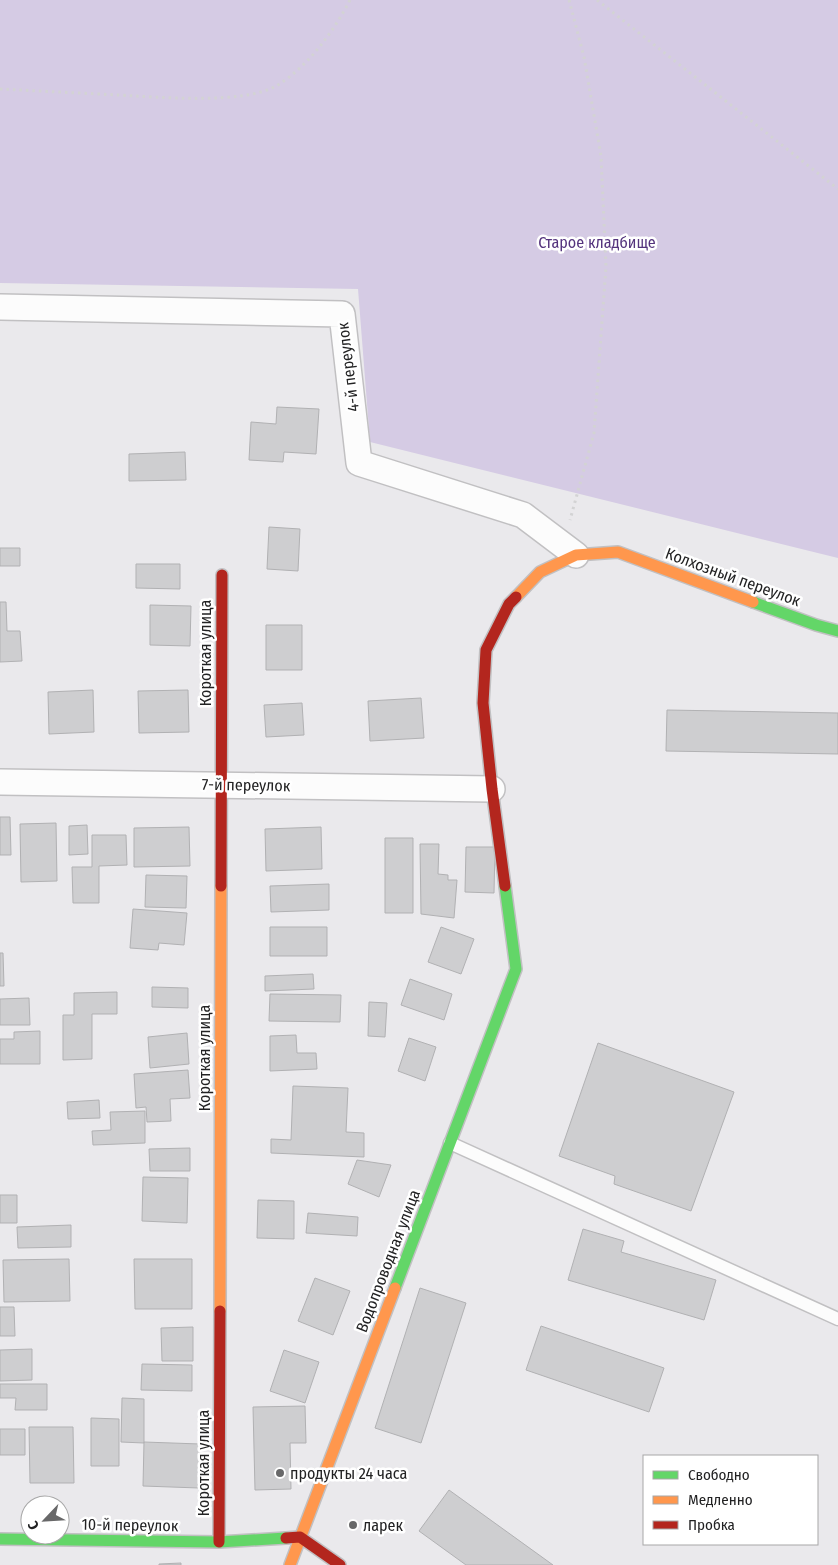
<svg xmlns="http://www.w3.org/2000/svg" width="838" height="1565" viewBox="0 0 838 1565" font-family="'Fira Sans Condensed',sans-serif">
	<rect width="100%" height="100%" fill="#eae9ec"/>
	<path fill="#d5cbe4" d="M0 0H838V558L370 442 358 289 0 283Z"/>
	<path fill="#ceced0" stroke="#b1b1b3" d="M277 407 319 409 316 454 284 452 283 462 249 460 251 422 276 424Z
		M185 452 186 480 129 481V454Z
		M269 527 300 529 298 571 267 569Z
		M0 548H20V566H0Z
		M136 564H180V589L136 588Z
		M0 602H6L7 631H20L22 661 0 662Z
		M150 605 191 606 190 646 150 645Z
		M266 625H302V670H266Z
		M93 690 94 732 49 734 48 692Z
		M188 690 189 732 139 733 138 691Z
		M421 698 424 738 370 741 368 701Z
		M302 703 304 735 266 737 264 705Z
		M667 710 838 713V754L666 751Z
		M0 817H10L11 855H0Z
		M56 823 57 881 21 882 20 824Z
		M87 825 88 854 69 855V826Z
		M189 827 190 866 134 867V828Z
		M321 827 322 869 266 871 265 829Z
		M92 835H126L127 865 99 866V903H73L72 867H92Z
		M385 838H413V913H385Z
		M420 844H439L438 874 448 875V880H457L454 918 421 914Z
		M466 847H495L494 893 465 892Z
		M146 875 187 876 186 908 145 907Z
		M329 884V910L271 912 270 886Z
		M133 909 187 913 184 945 159 943 158 950 130 948Z
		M270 927H327V956H270Z
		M441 927 474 939 461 974 428 962Z
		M0 953H3L4 986H0Z
		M313 974 314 989 265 991V976Z
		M410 979 452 994 444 1020 401 1005Z
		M152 987 188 988V1008L152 1007Z
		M117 992V1014H92V1059L63 1060V1015H74V993Z
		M270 994 341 995 340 1022 269 1021Z
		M29 998 30 1025H0V999Z
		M369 1002 387 1003 385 1037 368 1036Z
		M40 1031V1064H0V1039H14V1032Z
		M187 1033 189 1064 150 1068 148 1037Z
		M296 1035 297 1053H316L317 1069 270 1071V1036Z
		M409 1038 436 1047 425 1081 398 1071Z
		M598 1043 734 1092 691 1211 614 1184 615 1176 559 1156Z
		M188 1070 190 1098 170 1099 171 1121 147 1122 146 1107 136 1108 134 1074Z
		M293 1086 348 1088 346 1132 364 1133V1157L271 1153V1139L291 1140Z
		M99 1100 100 1118 68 1119 67 1102Z
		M145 1111V1143L93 1145 92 1131 111 1130 110 1112Z
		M190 1148V1171H150L149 1149Z
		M357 1160 391 1165 379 1197 348 1184Z
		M143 1177 188 1178 187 1223 142 1221Z
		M0 1195H17V1223H0Z
		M258 1200 294 1201V1239L257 1238Z
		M308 1213 358 1217 357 1236 306 1233Z
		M71 1225V1247L18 1248 17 1227Z
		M583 1229 624 1241 621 1252 716 1280 704 1320 568 1280Z
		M69 1259 70 1301 4 1302 3 1260Z
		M134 1259H192V1309H135Z
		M315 1278 350 1291 333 1335 298 1321Z
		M420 1288 466 1303 421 1443 375 1428Z
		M0 1307H14L15 1336H0Z
		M541 1326 664 1368 649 1412 526 1370Z
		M193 1327V1361H162L161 1328Z
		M32 1349V1380L0 1381V1350Z
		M284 1350 319 1362 305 1403 270 1391Z
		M142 1364 192 1365V1391L141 1390Z
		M0 1384H47V1410H15L16 1398H0Z
		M122 1398 144 1399V1443L121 1442Z
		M305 1406 306 1443H290L291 1489 255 1490 253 1407Z
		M91 1418 119 1419V1466H91Z
		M29 1427H73L74 1483H30Z
		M0 1429H25V1455H0Z
		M144 1442 200 1444 199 1488 143 1486Z
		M449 1490 553 1565H466L419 1531Z
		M181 1563V1565H159V1564Z"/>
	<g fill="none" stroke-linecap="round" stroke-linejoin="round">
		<defs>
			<path id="lane" d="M450 1143 838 1319"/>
			<path id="street" d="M0 307 342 314 359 463 523 515 576 555
				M0 782 492 789"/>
			<path id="fast" d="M753 602 816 625 838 631
				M395 1288 516 969 505 886
				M0 1539 219 1542 286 1538"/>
			<path id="slow" d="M516 597 540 572 576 555 618 552 753 602
				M220 1311 221 886
				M290 1565 395 1288"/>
			<path id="jam" d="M221 886 222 575
				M505 886 492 789 483 703 486 650 509 604 516 597
				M286 1538 300 1537 340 1565
				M219 1542 220 1311"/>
		</defs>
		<use href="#lane" stroke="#c1c0c2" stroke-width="15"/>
		<use href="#street" stroke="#c1c0c2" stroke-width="28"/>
		<use href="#fast" stroke="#c1c0c2" stroke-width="14"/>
		<use href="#slow" stroke="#c1c0c2" stroke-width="14"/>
		<use href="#jam" stroke="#c1c0c2" stroke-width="14"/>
		<path stroke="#d3d3d4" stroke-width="3" stroke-dasharray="2.5 4" stroke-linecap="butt" d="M569 0 584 57 601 156 606 266 594 433 570 520
			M597 0 838 189
			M0 89C39 91 79 93 118 95 158 97 242 105 276 86 307 68 334 31 350 0"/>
		<use href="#lane" stroke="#fcfcfc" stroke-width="12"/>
		<use href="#street" stroke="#fcfcfc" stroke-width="25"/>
		<use href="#fast" stroke="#63d668" stroke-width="11"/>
		<use href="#slow" stroke="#ff974d" stroke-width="11"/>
		<use href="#jam" stroke="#b3261e" stroke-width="11"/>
	</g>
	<g fill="#686869" stroke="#fff" stroke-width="2">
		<circle cx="280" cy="1473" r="5"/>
		<circle cx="353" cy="1525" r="5"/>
	</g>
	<g text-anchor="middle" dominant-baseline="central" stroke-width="5" stroke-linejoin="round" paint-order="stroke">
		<g font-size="16" fill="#54337d" stroke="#fff">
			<text x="597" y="242">Старое кладбище</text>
		</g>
		<g font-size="16" fill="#222223" stroke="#fff">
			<text transform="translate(348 367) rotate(-97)">4-й переулок</text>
			<text transform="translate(733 577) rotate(20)">Колхозный переулок</text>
			<text transform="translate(205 653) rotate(-90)">Короткая улица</text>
			<text transform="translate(246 785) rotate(1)">7-й переулок</text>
			<text transform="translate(204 1058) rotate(-90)">Короткая улица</text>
			<text transform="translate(388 1261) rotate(-69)">Водопроводная улица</text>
			<text transform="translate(203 1463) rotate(-90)">Короткая улица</text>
			<text transform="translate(130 1525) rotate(1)">10-й переулок</text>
		</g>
		<g font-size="16" fill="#222223" stroke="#fff" text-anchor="start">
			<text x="290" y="1473">продукты 24 часа</text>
			<text x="363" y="1525">ларек</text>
		</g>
	</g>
	<rect x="643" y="1455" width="175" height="90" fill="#ffffff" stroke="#a7a7a7"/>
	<rect x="653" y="1471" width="25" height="8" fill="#63d668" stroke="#a7a7a7"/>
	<text x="688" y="1480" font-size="15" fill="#222223">Свободно</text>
	<rect x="653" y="1496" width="25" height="8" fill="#ff974d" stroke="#a7a7a7"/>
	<text x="688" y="1505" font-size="15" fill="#222223">Медленно</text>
	<rect x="653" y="1521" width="25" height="8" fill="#b3261e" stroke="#a7a7a7"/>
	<text x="688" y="1530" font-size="15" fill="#222223">Пробка</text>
	<g transform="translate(45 1520) rotate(245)"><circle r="24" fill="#ffffff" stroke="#a7a7a7"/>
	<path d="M0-4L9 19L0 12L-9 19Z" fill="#686869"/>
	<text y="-8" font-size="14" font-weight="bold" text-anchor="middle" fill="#222223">С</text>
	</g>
</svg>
